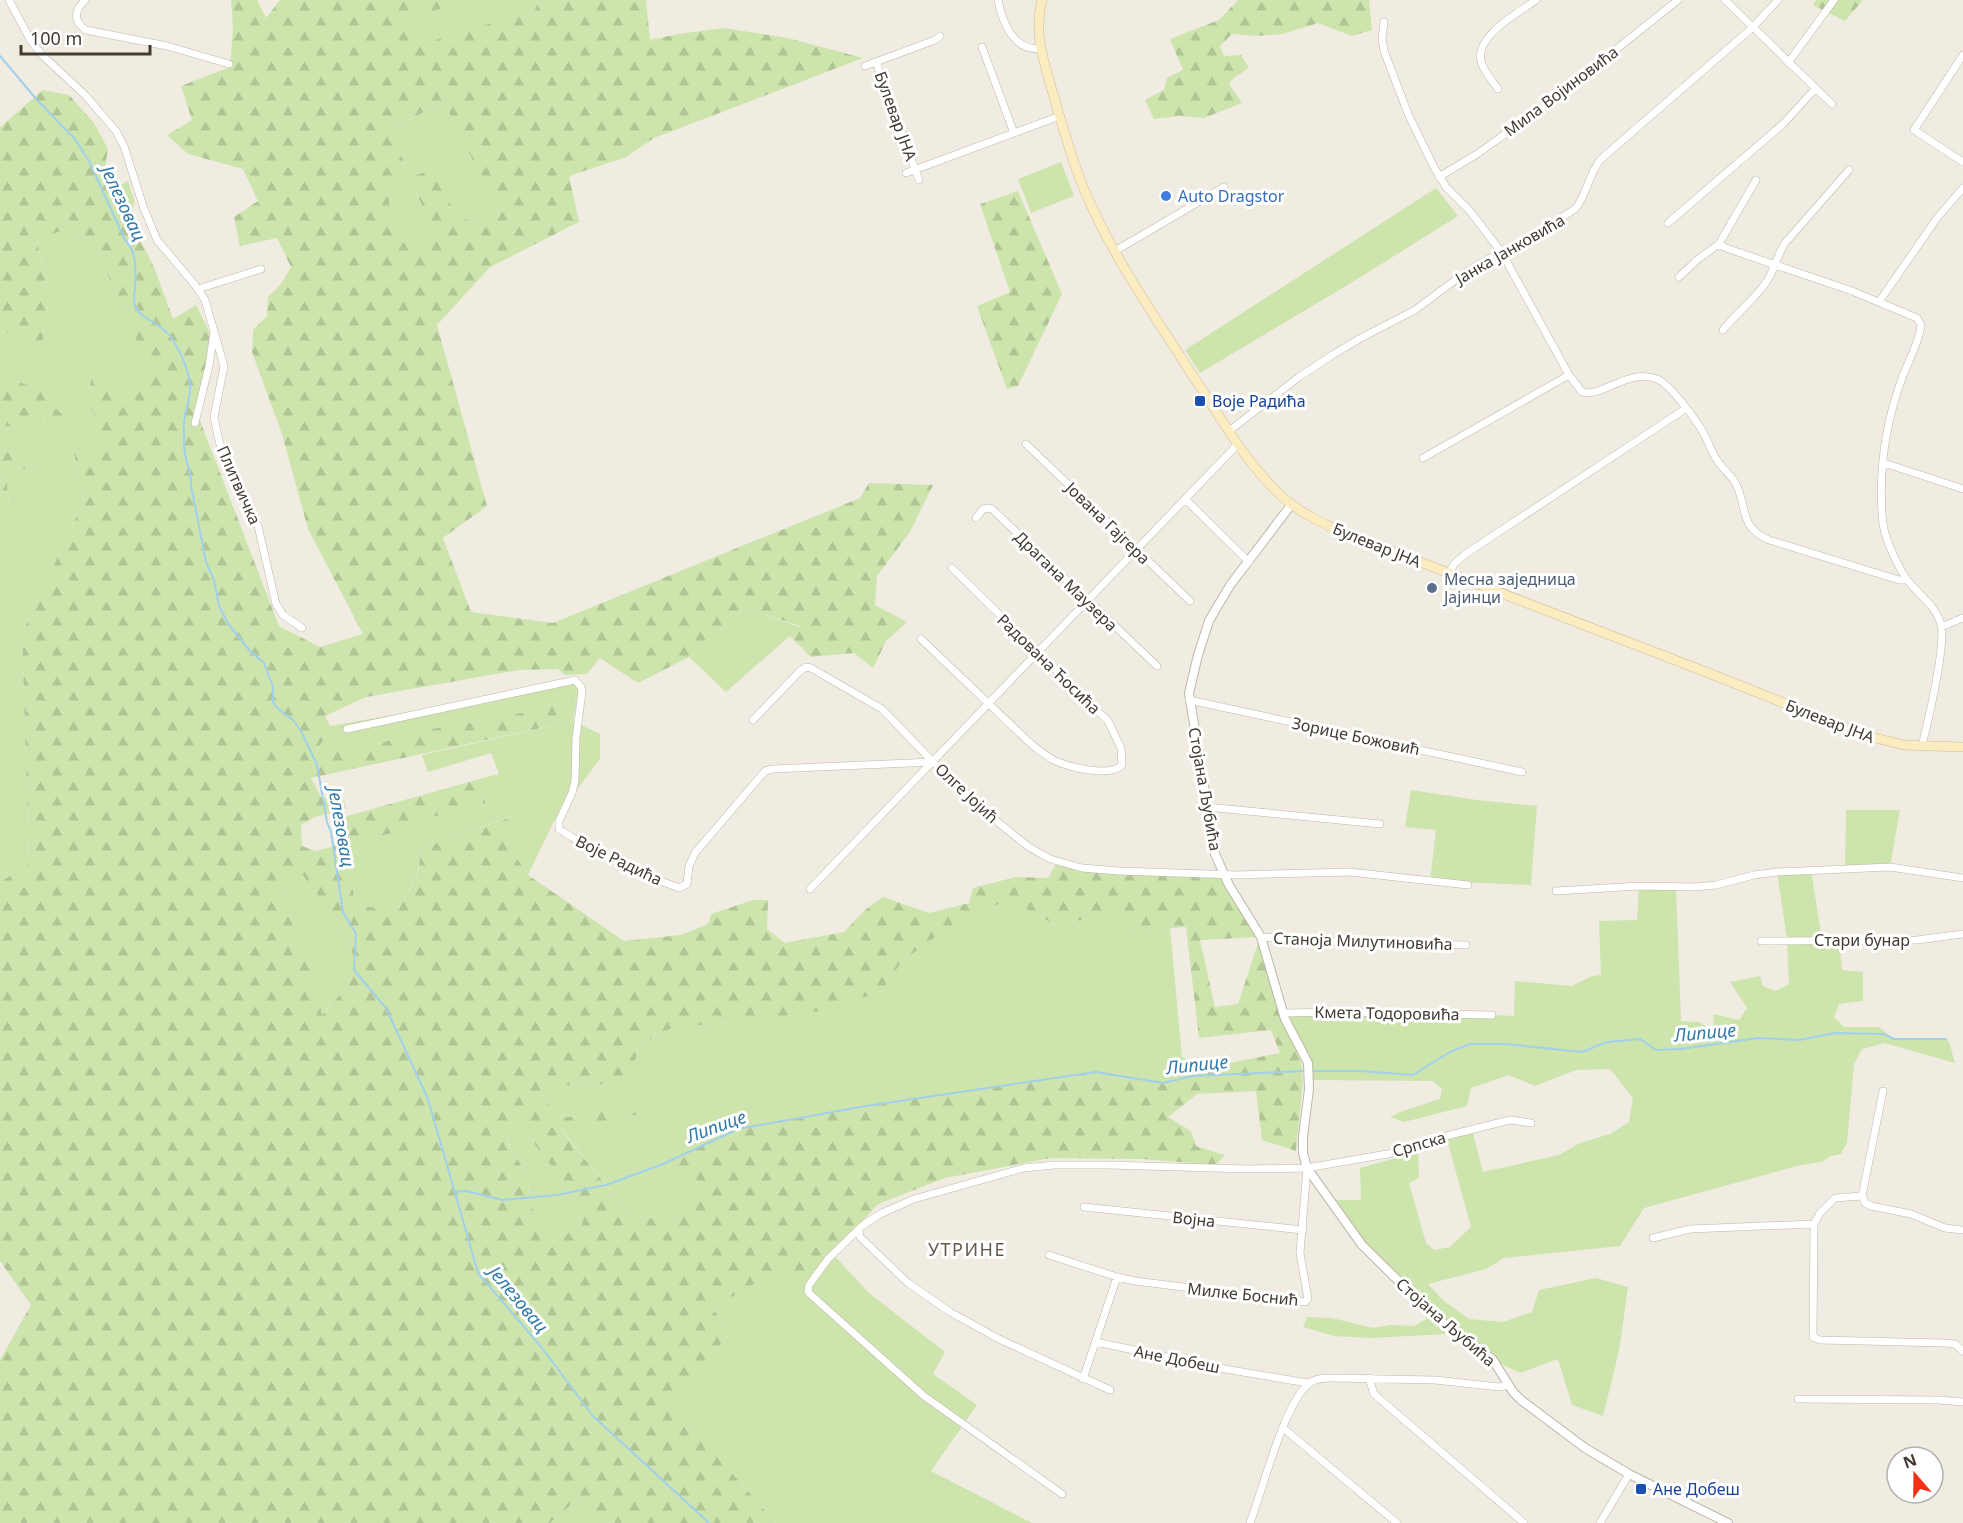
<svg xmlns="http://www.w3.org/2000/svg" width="1963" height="1523" viewBox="0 0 1963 1523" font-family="'Noto Sans',sans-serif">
	<defs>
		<pattern id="forest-firs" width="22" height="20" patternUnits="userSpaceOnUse" patternTransform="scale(1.5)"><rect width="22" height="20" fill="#cde4ac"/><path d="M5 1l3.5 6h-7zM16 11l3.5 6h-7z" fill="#b1c494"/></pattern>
	</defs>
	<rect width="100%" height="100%" fill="#f0ece2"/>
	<path fill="#cde4ac" d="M477 0H539L535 10 420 46 408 17Z
		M444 102 493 201 484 224 457 217 409 178 432 225 428 243H399L389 202 405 164 390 129Z
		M1061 162 1074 196 1031 213 1018 179Z
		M1436 188 1458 216 1351 283 1200 373 1185 350Z
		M67 228 98 252 151 375 125 391 92 374 87 401 111 447 73 449 83 503 22 633 29 864 0 882V516L9 510 6 467 46 472 33 459 0 450V427L66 420 38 389 0 375V331L42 343 49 298 37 240Z
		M744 608 800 627 726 692 689 657Z
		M573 683 580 688 577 699 500 718 412 732 376 745 316 755 330 726Z
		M573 721 600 734V759L555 819 528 875 509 846 516 815 418 849C423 873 410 889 398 909L355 906 349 860 368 839 393 833 410 823 485 803 483 778 499 774 491 753 428 772 422 755Z
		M1411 790 1477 800 1537 806 1531 885 1430 881 1436 830 1405 827Z
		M1846 810H1900L1890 867 1845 869Z
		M1811 870 1822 940H1839L1842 970 1863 972V1001L1839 1004 1834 1017 1844 1027H1879L1894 1039H1946L1949 1042 1955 1063 1885 1043 1862 1049 1854 1064 1847 1143 1841 1154 1831 1156 1821 1162 1797 1166 1644 1208 1620 1246 1504 1258 1486 1269 1428 1284 1444 1301 1469 1319 1503 1322 1532 1312 1539 1290 1596 1278 1628 1287 1619 1351 1603 1416 1572 1405 1558 1359 1520 1373 1493 1360 1444 1324 1446 1334 1371 1338 1334 1336 1303 1327 1307 1317 1332 1318 1373 1328 1390 1325 1414 1326 1433 1315 1384 1266 1331 1200H1361L1360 1168 1396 1158 1418 1150 1419 1178 1409 1183 1426 1243 1434 1250 1450 1247 1471 1227 1446 1136 1472 1130 1483 1172 1559 1155 1580 1143 1610 1134 1629 1122 1633 1098 1610 1069 1576 1070 1535 1086 1509 1075 1471 1088 1467 1106 1404 1122 1390 1117 1400 1112 1440 1099 1442 1089 1433 1081 1309 1080V1067L1283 1013H1453L1514 1016 1515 981 1572 986 1592 976 1601 975 1599 921 1637 920 1639 886 1676 887 1681 1021 1699 1022 1713 1031 1714 1014 1739 1020 1747 1008 1730 982 1760 976 1763 986 1775 991 1789 984 1787 940 1777 872Z
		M302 873C316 892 360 948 354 970 349 988 333 1002 321 1015L312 969 297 938 282 891Z
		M1009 900 1058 926 1123 909 1126 931 1170 928 1182 1057 1163 1083 1096 1072 664 1164 698 1181 678 1221 631 1216 561 1129 635 1115 649 1116 659 1107 637 1104 562 1118 545 1101 560 1085 628 1084 640 1044 674 1027 731 1023 882 991 902 961 959 920Z
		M520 1126 551 1165 583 1224 554 1242 528 1202 529 1178 506 1139Z
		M832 1253 869 1293 945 1352 933 1374 977 1405 931 1471 1032 1523H776L680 1414 677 1388 731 1333 712 1308 777 1271Z
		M581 1496 603 1523H550Z"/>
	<path fill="url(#forest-firs)" fill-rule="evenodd" d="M231 0H257L266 18 280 0H477L409 17 420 45 535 10 539 0H646L650 40 678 34 724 28 788 38 863 58 654 138 626 157 569 176 579 222 490 267 437 325 487 506 443 538 471 612 553 623 860 498 869 483 933 485 910 532 877 576 875 605 907 622 886 641 873 668 854 653 811 657 790 636 800 626 744 608 689 657 638 683 600 658 587 674 565 675 558 669 519 670 366 697 325 716 330 726 316 754 376 745 412 732 500 718 577 699 573 721 311 778 321 797 344 801 346 809 315 817 301 825 302 846 315 851 332 847 337 834 333 820 483 778 485 803 410 823 393 833 368 839 349 860 355 906 398 909C410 889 424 873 418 849L517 815 509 846 528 875 624 941 681 935 708 924 711 914 753 900H768L767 929 785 943 844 932 865 910 883 897 929 913 969 903 973 888 1016 877 1048 878 1057 863 1103 870 1224 875 1261 937 1285 1019 1301 1062 1303 1081 1296 1151 1262 1140 1256 1091 1197 1094 1168 1117 1191 1131 1196 1146 1225 1155 1216 1165 1142 1159 1051 1158 945 1178 878 1204 802 1287 777 1271 712 1308 731 1333 678 1388 680 1414 776 1523H603L581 1496 550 1523H0V1360L31 1305 0 1261V882L29 864 22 633 83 503 73 448 110 447 87 401 92 374 125 391 151 375 98 252 67 228 37 241 49 298 42 344 0 331V127L43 90 69 95 94 123 108 149 103 179 114 188 128 181 134 199 132 224 154 267 173 319 196 305 209 331 212 366 199 418 279 626 320 647 363 634 308 529 282 434 252 352 253 330 267 316 268 297 281 284 291 267 277 238 240 246 234 217 258 201 243 169 188 154 167 135 192 120 181 86 230 67 233 28ZM444 102 493 201 483 224 457 217 433 169 409 178 432 225 428 243H399L389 202 405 164 390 129ZM302 874C316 893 360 947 354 970 350 987 333 1002 322 1015L312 969 297 938 282 891ZM1009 900 1058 926 1123 909 1125 931 1186 927 1199 1038 1271 1030 1280 1053 1205 1068 1182 1057 1163 1083 1096 1072 866 1106 738 1129 663 1164 698 1181 678 1221 631 1216 561 1130 634 1115 649 1116 660 1107 637 1104 562 1118 545 1101 560 1085 628 1084 640 1044 674 1027 731 1023 827 1010 882 991 902 961 959 920ZM1260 937 1238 1004 1215 1007 1200 940ZM520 1126 551 1165 583 1224 554 1242 528 1202 529 1178 506 1140Z
		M1238 0H1369L1372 30 1352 36 1318 23 1282 34 1256 36 1232 34 1220 46 1224 56 1241 55 1249 68 1235 77 1229 84 1242 103 1204 118 1180 116 1154 119 1145 100 1164 90 1167 78 1183 70 1170 39 1219 20Z
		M1816 0H1863L1845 21 1813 5Z
		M1018 191 1062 294 1018 386 1007 389 977 306 1010 292 980 204Z
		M0 375 38 389 67 420 0 427Z
		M0 450 33 459 47 472 6 467 9 511 0 516Z"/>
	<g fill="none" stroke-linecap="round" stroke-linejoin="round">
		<path stroke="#a0d0ec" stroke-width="2" d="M0 56 37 100 75 139 89 161 125 240C137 251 136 272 135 288 134 294 133 300 135 306 141 320 161 323 170 336 180 350 191 373 190 391 189 402 185 412 184 423 183 430 185 438 184 445 184 459 192 472 191 486L206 562 214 580 219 606 229 625 250 651 264 663 273 687V702L277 708 293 720 301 731 317 765 327 822 331 832 343 912 356 934 354 970 386 1008 428 1099 478 1273 542 1348 593 1416 709 1523
			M1311 1071H1360L1413 1075 1450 1052 1470 1044H1506L1582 1052 1607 1042 1640 1039 1656 1050 1680 1049 1758 1038 1799 1040 1835 1033 1884 1034 1894 1039H1946
			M455 1192 466 1191 503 1200 557 1195 606 1185 663 1164 738 1129 866 1106 1096 1072 1163 1083 1193 1076 1305 1071"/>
		<defs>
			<path id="minor" d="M9 0 31 41 42 55 85 95 116 131 124 146 143 206 157 240 195 285 205 300 224 366 214 417 219 441 232 477 258 526 276 604 283 615 302 628
				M85 0C75 10 72 21 86 30L167 46 229 64
				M998 0C1002 21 1014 53 1041 48
				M1725 0 1832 104
				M1384 22 1382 39 1384 51 1409 116 1434 167 1446 187 1469 210 1502 253 1569 375 1582 392C1602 398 1628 368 1657 379 1670 384 1697 421 1704 434 1709 443 1712 454 1719 463 1724 470 1732 476 1736 484 1748 509 1739 527 1769 540L1899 580H1907
				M982 47 1014 133
				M1963 55 1914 130 1963 162
				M876 62 919 180
				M1788 63 1834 0
				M865 66 935 40 940 36
				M1498 89C1492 80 1483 71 1481 61 1475 36 1518 13 1536 0
				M906 173 1060 116
				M1439 177 1477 154 1550 102 1678 0
				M1668 223 1783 124 1815 89
				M1719 244 1726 248 1852 291 1917 318 1921 325C1919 344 1907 363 1901 381 1885 426 1878 476 1883 524 1885 539 1899 570 1909 582 1920 596 1936 606 1941 625 1946 648 1928 721 1922 746
				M1115 251 1224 187
				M1679 277 1697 260 1719 244 1756 180
				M198 289 261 269
				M1879 302 1937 218 1963 188
				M1723 330C1737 313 1755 299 1767 281 1775 269 1777 255 1785 243L1849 170
				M195 423 209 366 214 332
				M1229 431 1299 377 1334 354 1359 339 1415 310 1466 272 1494 256 1512 249 1575 209C1587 196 1588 174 1601 159L1752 28 1778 0
				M1026 444 1190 601
				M1423 458 1569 375
				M1884 463 1963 489
				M1185 499 1249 562
				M976 518 983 509 988 508 992 509 1157 666
				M1448 574 1455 563 1467 553 1685 409
				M1941 627 1963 618
				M921 639 1030 743C1039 750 1048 758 1058 762 1073 768 1110 777 1122 765L1121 748 1108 721 952 568
				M1189 700 1522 772
				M753 720 800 671 806 667 811 668 882 709 933 762 1000 824 1029 847 1050 859 1082 868 1119 871 1236 875 1350 872 1468 885
				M347 729 575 680 581 687 582 692 576 738 575 781 572 793 559 821V829L573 838 632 870 679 888 687 884 689 866 695 853 765 771 773 769 933 762
				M1207 807 1380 824
				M810 889 1238 444
				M1556 891 1639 886 1695 887 1716 885 1754 875 1777 872 1890 867 1963 878
				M1261 937 1356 943 1466 945
				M1761 941 1917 940 1963 934
				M1283 1013 1343 1012 1492 1015
				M1883 1091 1862 1196 1865 1203 1871 1206 1911 1214 1945 1228 1963 1230
				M1862 1196 1835 1198 1820 1213 1814 1224 1813 1337 1820 1340 1944 1343 1955 1344 1963 1351
				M1084 1207 1303 1230
				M859 1230 860 1237 908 1283 950 1312 999 1339 1110 1390
				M1653 1238 1690 1229 1814 1224
				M1049 1255 1117 1277 1135 1281 1305 1302 1308 1299 1300 1253 1307 1168
				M1096 1342 1219 1368 1308 1383
				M1369 1378 1374 1394 1524 1523
				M1083 1379 1117 1277
				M1798 1399 1939 1400 1963 1402
				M1283 1428 1397 1523
				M1062 1494 924 1396 810 1294 808 1291 809 1285 828 1259 862 1226 880 1214 914 1199 1024 1168 1054 1165H1109L1248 1169 1307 1168 1393 1153 1446 1136 1510 1120 1531 1123
				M1250 1523C1262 1492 1285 1399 1311 1382 1317 1378 1325 1378 1333 1378L1435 1380 1499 1387 1509 1385
				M1600 1523 1629 1474"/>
			<path id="tertiary" d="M1291 505 1231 584 1217 607 1209 621 1198 655 1189 693 1215 854 1229 885 1261 937 1285 1019 1308 1063 1309 1089 1303 1137V1153L1307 1168 1362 1245 1433 1315 1493 1360 1513 1392 1521 1400 1585 1448 1629 1474 1728 1523"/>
			<path id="secondary" d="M1042 0C1033 34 1045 65 1054 97 1065 134 1075 171 1091 205 1118 264 1156 318 1191 373 1218 413 1242 457 1276 491 1297 512 1323 524 1350 535L1706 672 1867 736 1904 745 1963 747"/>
		</defs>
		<use href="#minor" stroke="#beb6a9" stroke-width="8"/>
		<use href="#tertiary" stroke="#beb6a9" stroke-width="10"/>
		<use href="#secondary" stroke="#cfbd94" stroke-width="10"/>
		<use href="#minor" stroke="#fff" stroke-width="7"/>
		<use href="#tertiary" stroke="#fff" stroke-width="8"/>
		<use href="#secondary" stroke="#fcecc1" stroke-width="9"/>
	</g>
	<circle fill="#3f7fe0" stroke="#fff" stroke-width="2" cx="1166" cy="196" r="6"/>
	<g fill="#1a4fb4" stroke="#fff" stroke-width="2">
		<rect x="1194" y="395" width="12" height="12" rx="3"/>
		<rect x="1635" y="1483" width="12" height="12" rx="3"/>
	</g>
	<circle fill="#5c6f8a" stroke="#fff" stroke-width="2" cx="1432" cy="588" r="6"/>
	<g text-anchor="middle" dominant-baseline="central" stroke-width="6" stroke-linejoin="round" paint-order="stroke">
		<g font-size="16" fill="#423b33" stroke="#fff">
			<text transform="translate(1561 91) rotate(-37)">Мила Војиновића</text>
			<text transform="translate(896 116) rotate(70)">Булевар ЈНА</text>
			<text transform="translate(1510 249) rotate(-30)">Јанка Јанковића</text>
			<text transform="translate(239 485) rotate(66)">Плитвичка</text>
			<text transform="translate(1108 523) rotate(44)">Јована Гајгера</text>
			<text transform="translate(1377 545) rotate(22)">Булевар ЈНА</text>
			<text transform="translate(1066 581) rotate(44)">Драгана Маузера</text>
			<text transform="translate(1049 664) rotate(44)">Радована Ћосића</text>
			<text transform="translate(1830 721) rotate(21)">Булевар ЈНА</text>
			<text transform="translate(1356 736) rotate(12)">Зорице Божовић</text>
			<text transform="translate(1205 789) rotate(80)">Стојана Љубића</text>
			<text transform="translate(967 793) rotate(43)">Олге Јојић</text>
			<text transform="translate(619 860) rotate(26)">Воје Радића</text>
			<text x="1862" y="940">Стари бунар</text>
			<text transform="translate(1363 941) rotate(2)">Станоја Милутиновића</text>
			<text transform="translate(1387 1013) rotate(1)">Кмета Тодоровића</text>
			<text transform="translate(1419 1144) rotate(-16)">Српска</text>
			<text transform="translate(1194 1219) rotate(6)">Војна</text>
			<text transform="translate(1243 1294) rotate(6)">Милке Боснић</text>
			<text transform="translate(1446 1322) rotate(41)">Стојана Љубића</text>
			<text transform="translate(1177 1359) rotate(11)">Ане Добеш</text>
		</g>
		<g font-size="16" fill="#366cbe" stroke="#fff" text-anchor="start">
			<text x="1178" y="196">Auto Dragstor</text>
		</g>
		<g font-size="16" fill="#164399" stroke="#fff" text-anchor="start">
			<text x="1212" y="401">Воје Радића</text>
			<text x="1653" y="1489">Ане Добеш</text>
		</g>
		<g font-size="16" fill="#4e5e75" stroke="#fff" text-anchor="start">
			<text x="1444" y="579">Месна заједница<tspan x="1444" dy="18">Јајинци</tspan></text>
		</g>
		<g font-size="18" font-style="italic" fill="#327aa8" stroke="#fff">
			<text transform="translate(124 203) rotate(65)">Јелезовац</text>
			<text transform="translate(342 827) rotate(80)">Јелезовац</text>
			<text transform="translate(1705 1032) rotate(-5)">Липице</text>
			<text transform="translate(1197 1064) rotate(-6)">Липице</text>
			<text transform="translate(716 1126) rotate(-20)">Липице</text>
			<text transform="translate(519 1299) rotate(50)">Јелезовац</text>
		</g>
		<g font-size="18" letter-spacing="1.5" fill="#64594b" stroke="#fff">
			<text x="967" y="1249">УТРИНЕ</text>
		</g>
	</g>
	<g transform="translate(1915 1475) rotate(340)"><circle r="28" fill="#ffffff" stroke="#b3b1ad" stroke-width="1.5"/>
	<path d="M0-4.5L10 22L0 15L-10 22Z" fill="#f13219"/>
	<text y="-9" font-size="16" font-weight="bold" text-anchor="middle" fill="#423b33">N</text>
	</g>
	<path d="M21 45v9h129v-9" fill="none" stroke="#423b33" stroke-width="3"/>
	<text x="30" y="45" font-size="18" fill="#423b33" stroke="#ffffff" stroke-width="4.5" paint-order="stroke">100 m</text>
</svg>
